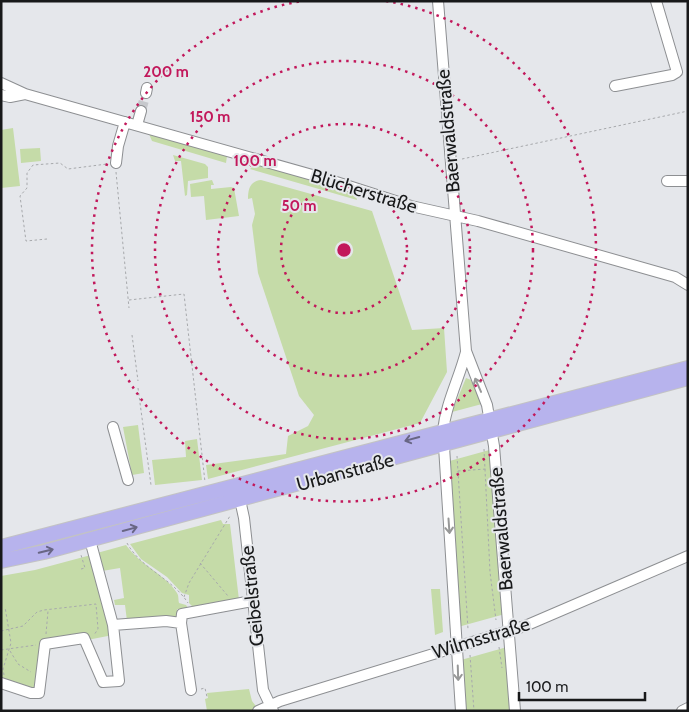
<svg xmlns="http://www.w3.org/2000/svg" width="689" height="712" viewBox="0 0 689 712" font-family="Cabin,sans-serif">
	<rect width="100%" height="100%" fill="#e5e7eb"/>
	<path fill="#c5dba8" d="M13 128 20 186 1 188V130Z
		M149 134 227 156 226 163 152 141Z
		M40 148 41 161 21 163 20 149Z
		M173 155 205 164 208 167V178L188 181 187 195 185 196 181 161H175Z
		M255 164 355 192 357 200 250 169Z
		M212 180 214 185H211V189L231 187 234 188 239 216 206 220 204 196 191 197 190 184Z
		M261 180 372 211 412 330 444 328 447 372 420 423 208 479 206 465 286 454 288 436 308 426 314 415 299 396 258 273 252 225 255 214 252 198 248 199C248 189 250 181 261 180Z
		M466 378 471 380 482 404 452 412Z
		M138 425 144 473 132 475 123 427Z
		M197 439 202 480 155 485 152 460 186 457 185 441Z
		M493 449 505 614 458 627 446 462Z
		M221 520 223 524H230L239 600 194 608 189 603V595L182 593 167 577 141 559 130 544Z
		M126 545C141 566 165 574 177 593 179 596 178 599 179 603L186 605 190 611 177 609 179 617 127 621 125 605H115L114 600 124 598 120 568 102 571 97 553Z
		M91 555 113 635 51 647 41 690 36 691 1 681V576L35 570Z
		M431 589H440L443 632 435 635Z
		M507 647 512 711H465L461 660Z
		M249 689 252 701 258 709 256 711H207L205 699 208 698 207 693Z"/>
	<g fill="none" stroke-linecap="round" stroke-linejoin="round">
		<path stroke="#c6c8cc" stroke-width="10" stroke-dasharray="10 5" stroke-linecap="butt" d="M141 111 146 93"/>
		<defs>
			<path id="minor" d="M438 1 466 351 487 405 494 446 515 711
				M1 83 25 94 330 180 411 206 478 221 675 277 688 285
				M615 86 672 75 677 72 656 1
				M146 93 147 88
				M1 95 10 97 25 94
				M137 125 141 111
				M116 163 118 146 125 122
				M667 181H688
				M113 427 128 480
				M239 495 244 518 263 690 273 711
				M90 540 113 625
				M181 623 182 614 252 601
				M1 683 31 693H39L45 644 84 638 103 682 119 681 113 625 166 621 181 623 191 690
				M258 711 280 701 525 626 688 556
				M461 711 443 431C446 403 459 379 466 352
				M682 711 688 708"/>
			<path id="major" d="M1 547 688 368
				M1 561 44 552 688 378"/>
		</defs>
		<use href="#minor" stroke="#8d8f92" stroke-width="12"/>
		<use href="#major" stroke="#c3c3c3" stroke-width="16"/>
		<path stroke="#a7a9ac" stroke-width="1" stroke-dasharray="2.5 2.5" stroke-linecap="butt" d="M1 1H2
			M462 159 688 111
			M116 172 129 308
			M47 239 26 241 20 196 27 188V173L33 165 60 163 68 169 107 164
			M129 300 184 294 205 482
			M132 335 138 381
			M138 388 151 485
			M484 449 490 572 496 620
			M457 456 468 629
			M458 471 486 469
			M127 543C141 569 172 578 188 603
			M200 563 228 596
			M81 569 85 568 81 555
			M184 597 189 583 230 516
			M1 631 23 626 37 612 44 610 96 604 98 629 94 635
			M46 634 48 611
			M499 647 502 668
			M1 650 36 645
			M10 651 18 664 31 672
			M470 655 474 711
			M4 675 3 669 11 643 5 607
			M201 689 205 688 207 697"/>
		<use href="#minor" stroke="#fff" stroke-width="10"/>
		<use href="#major" stroke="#b7b3ed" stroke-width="14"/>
	</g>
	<defs><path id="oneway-shaft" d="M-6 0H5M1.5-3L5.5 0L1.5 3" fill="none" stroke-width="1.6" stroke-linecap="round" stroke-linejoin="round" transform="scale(1.25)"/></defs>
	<g stroke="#979898">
		<use href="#oneway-shaft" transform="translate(478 385) rotate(-114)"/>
		<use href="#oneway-shaft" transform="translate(449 526) rotate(86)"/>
		<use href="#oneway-shaft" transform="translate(458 673) rotate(88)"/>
	</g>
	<g stroke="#686684">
		<use href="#oneway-shaft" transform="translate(412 439) rotate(165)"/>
		<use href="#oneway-shaft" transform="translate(130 529) rotate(-15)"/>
		<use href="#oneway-shaft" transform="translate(46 551) rotate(-14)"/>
	</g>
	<g fill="none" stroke="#c2185b" stroke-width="2.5" stroke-dasharray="2.5 5">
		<circle cx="344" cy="250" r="63"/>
		<circle cx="344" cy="250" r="126"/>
		<circle cx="344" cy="250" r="189"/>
		<path d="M386 1A252 252 0 1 1 302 1"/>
	</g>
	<g text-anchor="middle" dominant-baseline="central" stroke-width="4" stroke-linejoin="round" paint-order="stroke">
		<g font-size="19" fill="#18191a" stroke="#e5e7eb">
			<text transform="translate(448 131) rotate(-95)">Baerwaldstraße</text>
			<text transform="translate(364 191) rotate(17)">Blücherstraße</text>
			<text transform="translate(345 472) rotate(-15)">Urbanstraße</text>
			<text transform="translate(501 529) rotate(-95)">Baerwaldstraße</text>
			<text transform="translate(252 596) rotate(-96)">Geibelstraße</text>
			<text transform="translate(481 638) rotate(-17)">Wilmsstraße</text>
		</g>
	</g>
	<circle cx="344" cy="250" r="8" fill="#c2185b" stroke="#e5e7eb" stroke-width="2.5"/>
	<g font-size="15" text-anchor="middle" font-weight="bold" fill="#c2185b" stroke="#e5e7eb" stroke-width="4" stroke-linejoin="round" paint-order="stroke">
		<text x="166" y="77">200 m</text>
		<text x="210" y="122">150 m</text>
		<text x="255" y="166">100 m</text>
		<text x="299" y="211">50 m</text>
	</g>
	<rect width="689" height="712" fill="none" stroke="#18191a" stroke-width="5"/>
	<path d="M519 692v8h126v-8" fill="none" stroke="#18191a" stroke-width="2.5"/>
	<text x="526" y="692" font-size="15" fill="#18191a" stroke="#e5e7eb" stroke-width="4" paint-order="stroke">100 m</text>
</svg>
